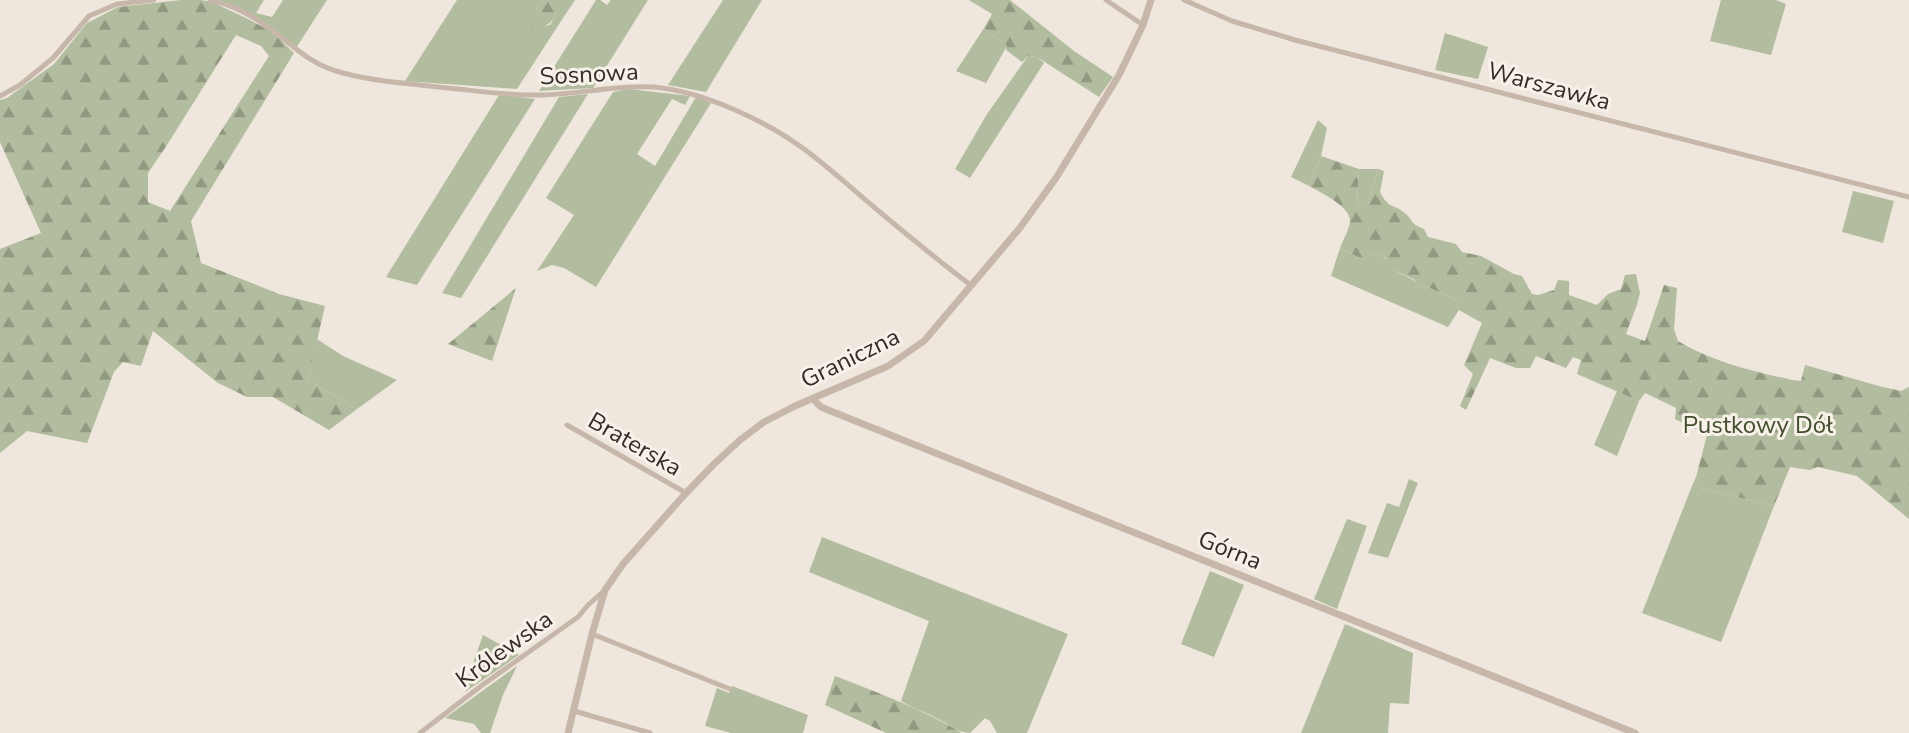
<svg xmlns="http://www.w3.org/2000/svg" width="1909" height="733" viewBox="0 0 1909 733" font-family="'Nunito Sans',sans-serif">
	<defs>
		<pattern id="forest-firs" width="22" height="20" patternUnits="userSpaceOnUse" patternTransform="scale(1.75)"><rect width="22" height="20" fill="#b2bc9e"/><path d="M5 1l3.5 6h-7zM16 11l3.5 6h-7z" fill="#929981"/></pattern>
	</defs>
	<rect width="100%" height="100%" fill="#efe7dd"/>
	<path fill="#b2bc9e" d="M220 0H264L256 13 272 17 283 0H327L296 48 275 30Z
		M457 0H542L537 7 542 26 550 25 557 14 563 18 517 89 405 81Z
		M596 0H600L607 5 611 0H648L593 88 539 91Z
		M723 0H762L706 92 668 85Z
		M1721 0H1776L1786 4 1771 55 1710 41Z
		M984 28 1007 46 986 83 956 71Z
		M1445 33 1488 47 1478 79 1435 70Z
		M1028 56 1037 57 1044 63 970 178 955 169 987 114Z
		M629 89 690 96 685 105 672 99 637 154 655 166 696 97 711 103 596 287 564 268 552 265 537 271 574 215 546 198 613 92Z
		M588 94 461 298 442 293 559 97Z
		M499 95 535 99 417 285 386 277Z
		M1318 120 1327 128 1321 156 1309 186 1291 177Z
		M1359 169H1378L1368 205 1363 210 1357 205Z
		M1853 191 1894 201 1883 243 1842 232Z
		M1340 248 1364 260 1370 255 1382 254 1392 269 1415 281 1417 286 1427 287 1455 299 1459 310 1448 327 1331 276Z
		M317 339 343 356 397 380 357 409 308 380Z
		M1617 391 1639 401 1617 456 1594 445Z
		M1409 479 1418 483 1388 558 1368 553 1387 503 1399 507Z
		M1692 486 1774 506 1721 642 1642 613Z
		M1347 519 1367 526 1337 609 1314 599Z
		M822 537 1068 634 1027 733H997L990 721 985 718 970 733C958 733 949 724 938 719 926 712 913 709 901 701L929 621 809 572Z
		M1210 571 1244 585 1214 657 1181 644Z
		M1345 624 1413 653 1409 704 1390 703 1388 733H1301Z
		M483 635 519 655 465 692 468 677Z
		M517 666 503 695 490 733H481L474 724 445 718Z
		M732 686 808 715 803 733H731L705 726 717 688 729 693Z"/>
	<path fill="url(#forest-firs)" fill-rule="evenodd" d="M181 0H201L212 2 246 18 271 31 294 53 191 221 201 263 279 294 325 306 308 380 357 409 329 430 273 397H247L218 383 153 331 141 366 123 362 114 372 87 443 27 431 0 453V249L41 233 0 142V100L7 98 54 64 87 23 118 7ZM236 35 261 46 269 56 170 211 148 202V173L167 145Z
		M542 0H575L563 18 557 15C550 24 544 29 532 27L533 21 539 15 537 7Z
		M969 0H1010L1074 51 1113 77 1099 97 1037 57 1028 56 1022 62 1006 50 1007 46 984 28 992 14Z
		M1321 156 1359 169 1357 205 1362 209 1368 205 1378 169 1384 171 1380 192C1390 211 1394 203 1406 214 1415 223 1411 224 1424 229L1428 237 1456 244 1462 252 1481 256 1514 274 1522 276 1532 294 1538 295 1554 290 1558 280 1569 281V295L1597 305 1608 294 1621 289 1625 275 1636 274 1640 293 1637 305 1626 334 1645 341 1664 285 1677 288 1674 329 1678 341C1713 362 1752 371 1792 380L1801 381 1805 365 1879 386 1901 391 1909 387V519L1857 476 1818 467 1810 470 1790 467 1774 506 1692 486 1696 477 1707 435 1675 419 1676 408 1645 393 1639 401 1577 374 1581 360 1573 357 1566 368 1536 356 1530 368H1516L1490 358 1466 410 1460 406 1473 374 1464 365 1482 323 1459 310 1455 299 1427 287 1416 286 1415 280 1392 269 1383 272 1380 269 1386 259 1382 254 1370 255 1364 260 1340 248C1343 240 1349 230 1350 221 1351 207 1320 192 1309 186Z
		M516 288 492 361 448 344Z
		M835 676C879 693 922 709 962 733H886L825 705Z"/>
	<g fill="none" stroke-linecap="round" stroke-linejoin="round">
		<path stroke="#c6b7aa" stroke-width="5" d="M210 0C233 5 257 18 276 33 299 51 314 66 343 73 377 82 413 84 448 88 479 91 511 96 543 95 580 94 616 85 653 87 703 91 769 122 808 152 833 171 857 193 881 213 911 238 941 263 972 286
			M1106 0 1143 25
			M1184 0 1232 21 1295 40 1909 197
			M0 96 20 85 53 58 89 16 117 4 154 0
			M567 425 686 493
			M592 634 730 689
			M574 711 650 733
			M420 733 481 686 578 617 588 605 605 590"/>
		<path stroke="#c6b7aa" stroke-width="7" d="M813 399 821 407 833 412 1635 733
			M568 733 592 634 605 590 623 564 686 493 713 465 740 440 764 422 795 406 888 366 924 341 1019 229 1056 178 1119 75 1143 25 1151 0"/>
	</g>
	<g text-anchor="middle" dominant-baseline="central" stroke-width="6" stroke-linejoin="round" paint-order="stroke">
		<g font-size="24" fill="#342c29" stroke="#f7f1e9">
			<text transform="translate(589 74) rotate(-3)">Sosnowa</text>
			<text transform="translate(1549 86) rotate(15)">Warszawka</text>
			<text transform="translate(850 358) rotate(-26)">Graniczna</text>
			<text transform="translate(635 444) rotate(30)">Braterska</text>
			<text transform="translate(1230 550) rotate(22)">Górna</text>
			<text transform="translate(504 649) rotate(-36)">Królewska</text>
		</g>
		<g font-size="24" fill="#434f2f" stroke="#f7f1e9">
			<text x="1758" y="425">Pustkowy Dół</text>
		</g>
	</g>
</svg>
